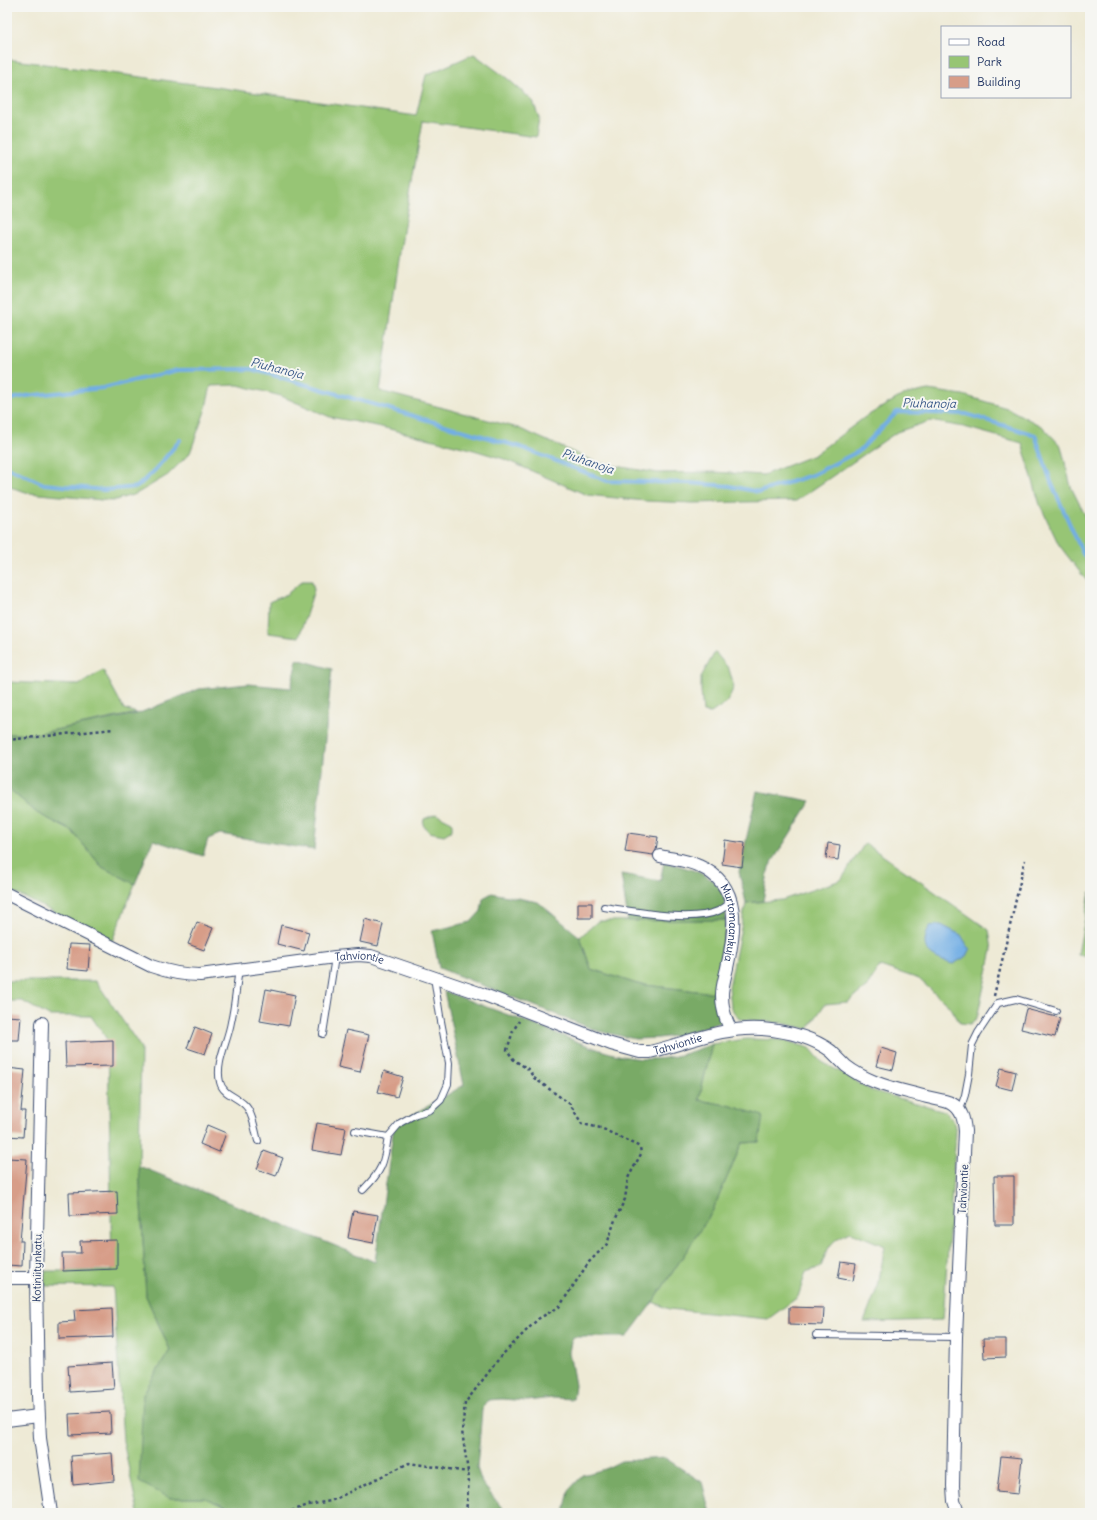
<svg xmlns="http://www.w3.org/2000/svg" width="1097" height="1520" viewBox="0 0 1097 1520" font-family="Delius,sans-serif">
	<rect width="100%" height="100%" fill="#f6f6f2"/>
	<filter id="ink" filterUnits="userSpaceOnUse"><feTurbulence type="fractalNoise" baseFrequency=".025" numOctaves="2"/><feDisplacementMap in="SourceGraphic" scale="8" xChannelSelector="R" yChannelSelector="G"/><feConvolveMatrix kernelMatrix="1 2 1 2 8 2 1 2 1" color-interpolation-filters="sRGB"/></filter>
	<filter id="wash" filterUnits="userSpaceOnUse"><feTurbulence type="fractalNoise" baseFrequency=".012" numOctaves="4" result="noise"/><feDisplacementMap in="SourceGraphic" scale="16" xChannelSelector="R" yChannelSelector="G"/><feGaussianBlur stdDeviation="0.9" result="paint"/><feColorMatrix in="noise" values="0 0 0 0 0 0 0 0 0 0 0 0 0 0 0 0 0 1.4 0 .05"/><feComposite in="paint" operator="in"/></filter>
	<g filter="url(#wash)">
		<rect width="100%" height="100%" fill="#eeead6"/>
		<path fill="#97c574" stroke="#597a69" d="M474 54 508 79 533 101 539 118 536 137 423 121 404 225 380 391 518 428 598 463 658 473 713 472 763 475 814 455 865 417 903 395 928 390 963 395 1007 408 1043 427 1061 446 1071 487 1090 525V585L1059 545 1040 505 1022 443 964 427 930 421 897 432 796 501 692 503 645 501 587 495 504 459 467 448 377 426 330 417 281 396 238 385 211 386 205 411 190 453 168 475 136 494 112 501 29 493 7 486V59L223 88 416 116 426 75Z
			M302 581H312L314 590 299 637 268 633 269 602 287 594Z
			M715 652 729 669 734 687 727 702 711 713 703 712 701 691V677Z
			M103 670 124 709 137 713 35 734H7V682L79 685Z
			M7 787 37 813 72 831 102 867 135 884 112 941 7 889Z
			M436 814 452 822V830L444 835 429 832 423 825 424 819Z
			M865 843 989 930 992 950 977 1018 970 1024 960 1023 951 1008 919 979 880 966 867 987 848 1002 825 1004 808 1029 782 1023 739 1019 731 1008 729 987 746 903 782 900 841 880Z
			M1090 892V957L1078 954Z
			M726 920 724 939 714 993 637 984 591 969 580 937 598 921Z
			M7 981H96L141 1048 139 1166 146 1296 170 1350 143 1394 170 1498H205L240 1513H138L123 1441 113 1287 45 1286V1271H112L108 1041 91 1016H49L22 1001H7Z
			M746 1039 783 1040 810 1048 822 1062 844 1074 870 1090 945 1111 953 1119 956 1132 943 1320 864 1322 878 1286 885 1246 851 1232C830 1240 828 1247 821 1267L806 1272 798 1297 768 1319 669 1309 653 1302 712 1212 742 1143 759 1142 732 1106 699 1100 712 1044Z"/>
		<path fill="#79aa66" stroke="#4a6c62" d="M297 659 332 669 314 850 220 834 208 839 203 856 153 840 135 884 102 867 72 831 37 813 7 787V734H35L137 714 199 689 248 684 291 688Z
			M757 791 811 801 769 867 763 901 746 903 739 872Z
			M664 862C686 868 717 873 724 898 726 905 726 913 726 920L628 921 621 874 660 881Z
			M492 893 538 902 580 937 591 969 637 984 714 993 720 1022 685 1034 659 1038 635 1039 598 1031 439 968 432 931 471 922 481 911 483 898Z
			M444 991C481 1005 517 1018 553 1032 584 1044 614 1058 647 1059 670 1060 691 1052 712 1044L699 1100 732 1106 763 1116 759 1142 742 1143 712 1212 653 1302 627 1337H572L569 1352 575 1385 573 1399 553 1398 527 1401 502 1399 488 1400 482 1410 477 1468 482 1483 506 1513H240L205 1498H170L139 1482 143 1394 170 1350 146 1296 139 1166 375 1262 394 1126 464 1085Z
			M665 1458 702 1482 710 1513H564L569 1490 583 1475 605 1469 621 1461Z"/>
		<path fill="#72aee4" stroke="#466ea1" d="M941 925 961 935 970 950 967 956 953 964C942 961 925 956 925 942 925 937 928 931 929 926Z"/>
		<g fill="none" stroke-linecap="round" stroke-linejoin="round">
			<path stroke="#72aee4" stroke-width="4" d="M7 400 26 396 103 388 178 370 252 369 520 447 607 481 690 483 730 486 759 492 812 475 859 451 897 412 966 414 1035 435 1051 482 1083 554 1090 561
				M7 467 44 484 104 490 137 487 155 470 180 440"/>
		</g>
		<g id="blocks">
			<path fill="#d79d88" d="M628 833 658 837 656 850 653 855 625 851Z
				M725 840 745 843 742 867 722 864Z
				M828 843 840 845 838 860 826 858Z
				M578 903H592V918H578Z
				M365 919 383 924 378 946 360 942Z
				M197 922 213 928 204 950 188 944Z
				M281 925 309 932 304 951 277 944Z
				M69 944 90 945 88 971 67 969Z
				M266 989 295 995 289 1026 260 1021Z
				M1026 1009 1060 1018 1055 1037 1021 1029Z
				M7 1016 21 1017 19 1040H7Z
				M195 1027 212 1034 205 1054 187 1048Z
				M346 1030 369 1035 360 1072 338 1067Z
				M113 1040V1066L66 1067 65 1042Z
				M881 1048 897 1053 893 1070 876 1066Z
				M7 1068 25 1070 21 1111H25L23 1137 7 1136Z
				M1001 1068 1016 1072 1012 1090 996 1086Z
				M384 1071 403 1077 397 1097 378 1092Z
				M317 1123 346 1128 341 1155 312 1150Z
				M207 1125 226 1133 219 1152 200 1144Z
				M264 1151 283 1158 276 1176 257 1169Z
				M7 1158 27 1159 20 1241H23L22 1266 7 1265Z
				M994 1176H1014V1225H995Z
				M117 1191 118 1214 70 1216 69 1193Z
				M353 1211 378 1215 373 1243 348 1238Z
				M117 1240V1269L63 1271 62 1253H81L80 1241Z
				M841 1262 856 1264 853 1281 838 1278Z
				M789 1307 824 1308 823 1325 789 1324Z
				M112 1308 113 1337 59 1339V1322L75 1321 74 1310Z
				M983 1339H1006V1357L984 1358Z
				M112 1363 114 1389 70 1392 68 1366Z
				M110 1412 111 1433 70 1435 69 1414Z
				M112 1453 114 1481 73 1485 71 1456Z
				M1001 1456 1022 1458 1018 1494 997 1492Z"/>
		</g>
	</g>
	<g filter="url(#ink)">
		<use href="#blocks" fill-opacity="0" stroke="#3b4b70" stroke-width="1"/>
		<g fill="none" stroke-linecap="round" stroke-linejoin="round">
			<defs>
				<path id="lane" d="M604 907C634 911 691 923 718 911 723 909 727 905 732 902
					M239 970C236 987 235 1005 231 1022 228 1041 215 1063 220 1082 223 1096 241 1097 248 1109 254 1119 255 1131 258 1141
					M323 1034 335 957
					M960 1110 965 1095 969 1074 972 1045 978 1033 998 1003 1016 999 1056 1011
					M355 1131 388 1137 400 1123 416 1114 430 1110 441 1100 448 1084 449 1063 440 1016 434 977
					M363 1190C382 1171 384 1164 388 1137
					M816 1335 956 1337"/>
				<g id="street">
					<path id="s1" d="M660 856C672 859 687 860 699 866 743 885 735 930 727 968 725 977 722 986 722 995 722 1008 725 1019 731 1030"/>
					<path id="s2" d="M7 894 151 966C168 972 182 975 200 975L335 957 358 955 371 956 482 994 611 1044 640 1052H650C687 1043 724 1026 762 1029 786 1031 812 1037 831 1051 836 1056 841 1061 846 1066 855 1073 865 1078 875 1082 892 1089 909 1092 927 1097 935 1099 944 1100 951 1103 962 1109 964 1120 965 1131L956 1337 953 1486 954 1501 958 1513"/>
					<path d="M42 1023 36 1278 38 1396 40 1438 51 1513"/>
					<path d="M7 1278H36"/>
					<path d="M7 1420 38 1416"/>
				</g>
			</defs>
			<use href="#lane" stroke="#3b4b70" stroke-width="8"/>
			<use href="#street" stroke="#3b4b70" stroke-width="14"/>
			<path stroke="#3b4b70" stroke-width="2.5" stroke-dasharray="3 3" stroke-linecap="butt" d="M7 740 114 729
				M994 996 1025 860
				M286 1513 308 1505 331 1501 409 1463 468 1472
				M466 1513 469 1479 462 1431 465 1403 501 1356 538 1319 559 1307 589 1262 607 1244 615 1220 625 1199 628 1178 641 1154 640 1147 601 1128 582 1124 570 1104 534 1078 528 1069 514 1060 507 1050 513 1031 519 1021"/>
			<use href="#lane" stroke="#fff" stroke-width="6"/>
			<use href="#street" stroke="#fff" stroke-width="12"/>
		</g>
	</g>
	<g text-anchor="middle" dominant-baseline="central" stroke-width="4" stroke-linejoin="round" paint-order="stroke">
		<g font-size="11" fill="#1b2f5e" stroke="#f6f6f2">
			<text stroke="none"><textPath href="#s1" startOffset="111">Murtomaankuja</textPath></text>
			<text stroke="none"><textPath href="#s2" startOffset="372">Tahviontie</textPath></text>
			<text stroke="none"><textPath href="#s2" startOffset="708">Tahviontie</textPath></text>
			<text transform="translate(963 1189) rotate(-87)">Tahviontie</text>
			<text transform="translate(37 1268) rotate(-89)">Kotiniitynkatu</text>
		</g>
		<g font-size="12" font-style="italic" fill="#355586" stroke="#f6f6f2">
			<text transform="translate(277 368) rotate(14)">Piuhanoja</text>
			<text transform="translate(929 403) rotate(1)">Piuhanoja</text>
			<text transform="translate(588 461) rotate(19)">Piuhanoja</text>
		</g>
	</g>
	<rect width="1097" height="1520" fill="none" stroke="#f6f6f2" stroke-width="24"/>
	<rect x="941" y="26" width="130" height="72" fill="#f6f6f2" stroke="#9ea6b7"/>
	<rect x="949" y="39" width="20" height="6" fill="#ffffff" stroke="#9ea6b7"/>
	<text x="977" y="46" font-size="12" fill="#1b2f5e">Road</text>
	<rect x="949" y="56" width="20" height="12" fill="#97c574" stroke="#9ea6b7"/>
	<text x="977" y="66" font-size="12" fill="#1b2f5e">Park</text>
	<rect x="949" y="76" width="20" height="12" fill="#d79d88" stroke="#9ea6b7"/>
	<text x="977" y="86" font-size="12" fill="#1b2f5e">Building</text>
</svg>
